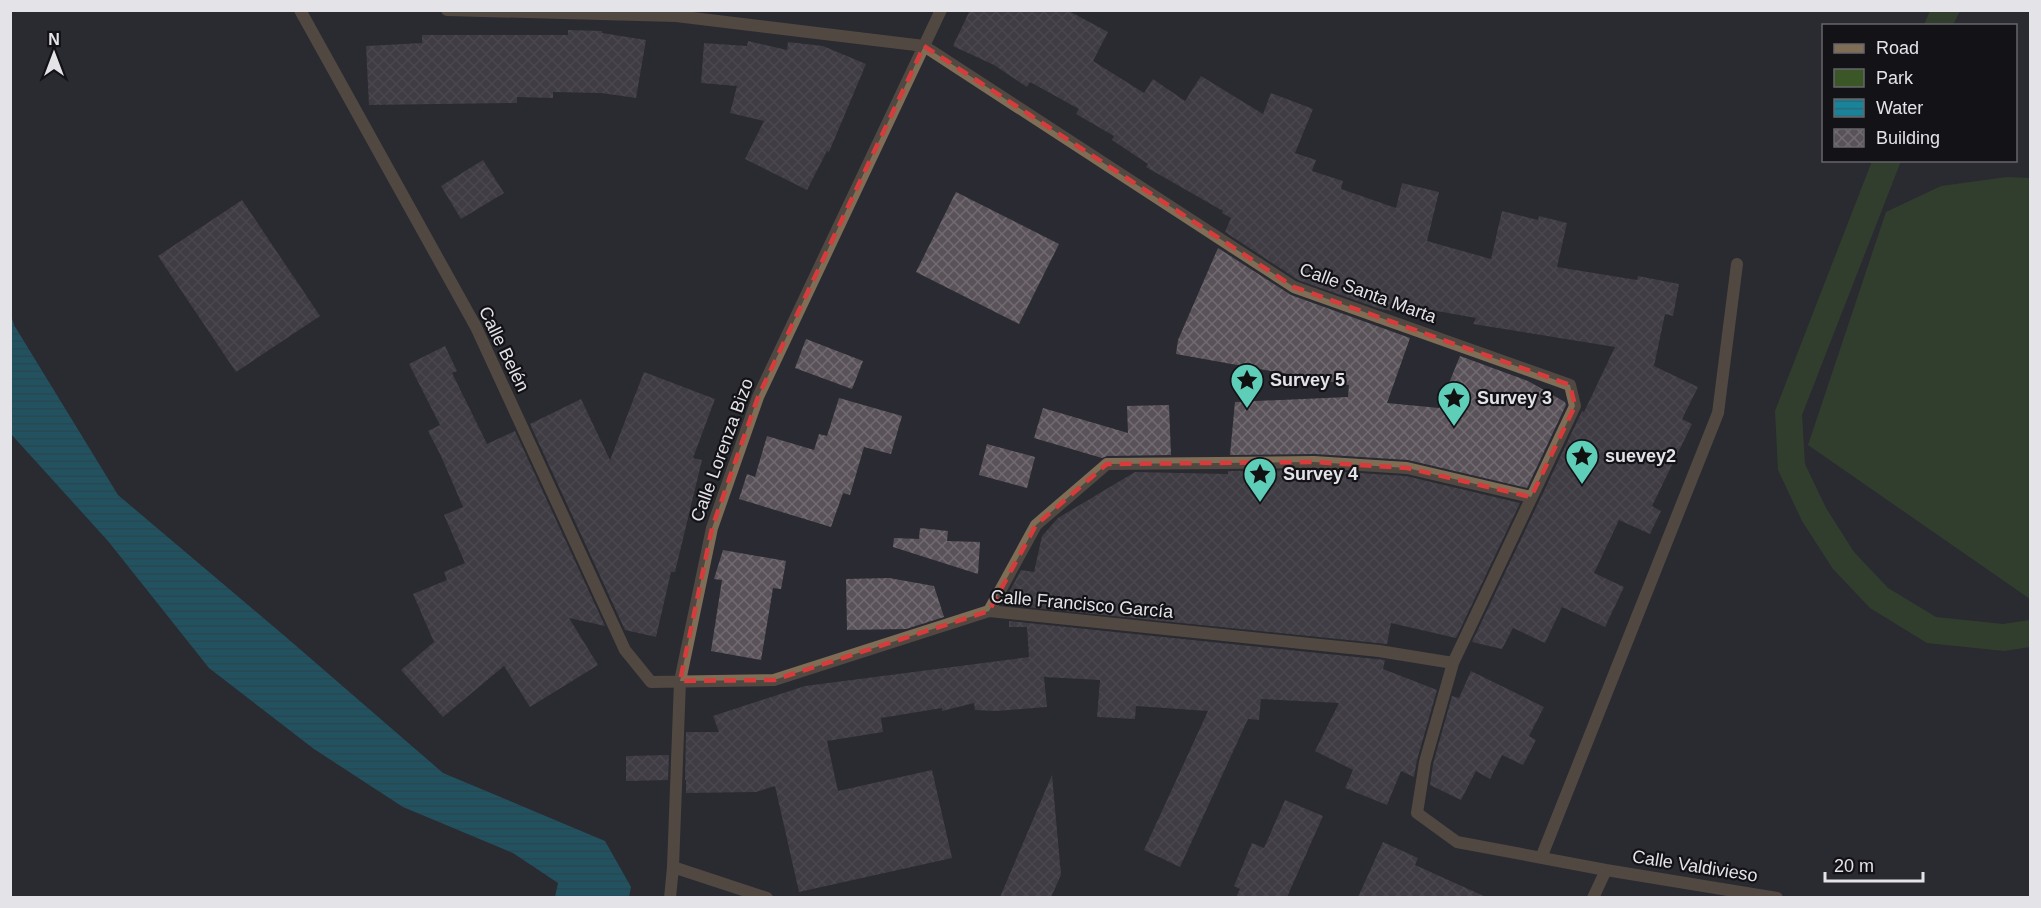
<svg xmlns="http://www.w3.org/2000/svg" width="2041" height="908" viewBox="0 0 2041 908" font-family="Arial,sans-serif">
	<defs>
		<pattern id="water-rules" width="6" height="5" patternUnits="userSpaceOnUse" patternTransform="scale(1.5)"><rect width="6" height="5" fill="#198499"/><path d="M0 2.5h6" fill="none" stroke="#2a6a78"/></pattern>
		<pattern id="building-cross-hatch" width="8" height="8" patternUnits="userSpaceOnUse" patternTransform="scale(1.5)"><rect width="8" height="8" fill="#5a5259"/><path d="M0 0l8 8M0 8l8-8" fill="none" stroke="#726b71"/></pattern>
	</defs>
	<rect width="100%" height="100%" fill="#2a2a32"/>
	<path fill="#3b5728" d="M1930 11V10L1960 11 1953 25H1924Z
		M1872 161H1901L1802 415 1805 464 1826 508 1854 552 1888 588 1936 617 2003 624 2030 620V647L2004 651 1927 643 1870 608 1833 569 1802 521 1778 470 1775 411Z
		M2007 177 2030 178V599L1808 445 1886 212 1941 186Z"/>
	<path fill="url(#water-rules)" d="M11 315 14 325 118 495 287 638 443 773 605 841 631 887 629 897H555L558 883 513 853 403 807 314 749 209 668 108 541 11 434Z"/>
	<path fill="url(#building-cross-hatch)" d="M970 10H1067L1108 32 1093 61 1144 93 1153 79 1185 101 1201 76 1263 114 1271 93 1313 109 1295 153 1316 160 1312 171 1343 181 1341 189 1396 208 1402 183 1439 192 1427 241 1491 259 1502 211 1538 220 1539 216 1567 223 1557 267 1637 280 1638 276 1679 284 1673 316 1665 314 1654 366 1698 387 1682 419 1692 424 1652 506 1661 511 1650 534 1619 520 1594 573 1624 587 1605 627 1562 607 1545 643 1513 628 1502 649 1472 642 1582 411 1584 412 1615 347 1473 324 1476 318 1420 308 1418 315 1380 309 1298 280 1225 232 1231 218 1222 213 1223 211 1146 167 1148 164 1112 140 1114 136 1076 114 1079 109 1030 82 1027 87 994 65 953 46Z
		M568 30 602 31V33L646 40 636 98 601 93 553 92V98L517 97V103L369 105 366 46 422 43V35H568Z
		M748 41 787 50 788 42 823 46 866 64 829 152 827 151 807 190 745 159 764 121 730 113 737 86 701 83 704 43 747 46Z
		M483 160 504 193 461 219 441 186Z
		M956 192 1059 244 1019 324 916 272Z
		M242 200 320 316 236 372 158 256Z
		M1218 248 1291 295 1410 338 1387 403 1439 408 1460 356 1528 381 1565 402 1566 405 1527 488 1408 460 1315 454 1230 455 1235 402 1348 397 1349 385 1176 354 1178 340Z
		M806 339 863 361 852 389 795 368Z
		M445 346 457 371 452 373 487 444 515 431 605 626 569 618 598 665 530 707 504 666 443 717 401 670 434 642 413 594 447 580 444 572 465 563 444 515 463 507 441 456 428 431 440 425 409 364Z
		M644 372 715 399 693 458 702 460 675 572H671L656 637 625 630 530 424 581 399 610 460Z
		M839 398 902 416 891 454 864 447 850 495 843 493 831 527 739 499 747 474 755 477 767 436 814 450 819 434 827 436Z
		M1169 405 1171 455 1107 456 1102 458 1034 438 1043 408 1128 433 1127 406Z
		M987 444 1035 457 1027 488 979 475Z
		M1314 470 1406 476 1520 503 1456 638 1391 623 1387 644 1007 605V596L1021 570 1034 572 1042 536 1058 518 1135 472 1228 474V471Z
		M920 528 948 531 947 541 980 542 978 574 893 547 894 538 919 539Z
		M723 550 786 561 781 589 773 588 761 660 711 651 722 580 714 579Z
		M889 578 934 586 944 617 906 629 847 630 846 579Z
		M1009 621 1385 660 1383 669 1437 690 1417 760 1414 777 1401 771 1387 805 1345 788 1353 770 1315 751 1339 703 1261 699 1259 720 1248 719 1180 867 1144 850 1208 711 1136 706 1135 719 1097 717 1100 680 1044 677 1047 707 996 711 975 710 974 703 942 711V708L881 718 883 732 827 741 838 791 932 770 952 858 799 892 775 786 756 792 686 793V780H685L686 732H719L713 716 805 686 1029 657 1027 627H1009Z
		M1471 671 1544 707 1529 736 1536 740 1523 765 1502 755 1490 779 1476 771 1461 800 1430 785 1433 764 1452 696 1459 698Z
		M669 755 668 780 626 781V756Z
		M1052 775 1061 875 1051 897H1000Z
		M1285 800 1323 816 1287 897H1236L1240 889 1234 886 1252 843 1264 848Z
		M1383 842 1418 858 1415 865 1486 897H1358Z"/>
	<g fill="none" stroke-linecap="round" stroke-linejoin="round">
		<path stroke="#7f6d55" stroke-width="12" d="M300 10 476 327 625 650 651 682 774 680 989 611 1379 651 1453 663
			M447 10 676 16 924 46 1294 287 1570 385 1575 406 1453 663 1425 762 1417 813 1457 842 1606 870 1777 898
			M989 611 1036 525 1107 464 1314 462 1407 468 1531 497
			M1541 858 1718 413 1737 264
			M673 867 767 898
			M670 898 673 867 680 681 712 528 758 397 941 10
			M1593 898 1606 870"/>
	</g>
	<path d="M0 0H2041V908H0ZM924 46 1294 287 1570 385 1575 406 1531 497 1407 468 1314 462 1107 464 1036 525 989 611 774 680 680 681 712 528 758 397Z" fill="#2a2a32" fill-opacity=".55" fill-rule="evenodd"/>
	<path fill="none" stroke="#d73b3b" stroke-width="4.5" stroke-dasharray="12 8" stroke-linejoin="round" d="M924 46 1294 287 1570 385 1575 406 1531 497 1407 468 1314 462 1107 464 1036 525 989 611 774 680 680 681 712 528 758 397Z"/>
	<defs>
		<symbol id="sight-pin" viewBox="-11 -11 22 30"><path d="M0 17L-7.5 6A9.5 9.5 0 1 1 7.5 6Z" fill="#5eceb8" stroke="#131317"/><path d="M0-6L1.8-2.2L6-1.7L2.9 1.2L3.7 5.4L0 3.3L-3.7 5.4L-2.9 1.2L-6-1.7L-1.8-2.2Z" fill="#111"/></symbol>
	</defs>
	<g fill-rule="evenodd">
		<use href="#sight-pin" x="1228" y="361" width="38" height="52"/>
		<use href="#sight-pin" x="1435" y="379" width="38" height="52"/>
		<use href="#sight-pin" x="1563" y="437" width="38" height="52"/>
		<use href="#sight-pin" x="1241" y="455" width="38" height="52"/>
	</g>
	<g text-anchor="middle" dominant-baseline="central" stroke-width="4.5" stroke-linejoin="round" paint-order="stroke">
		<g font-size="18" fill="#e3e3e8" stroke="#131317">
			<text transform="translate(1368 293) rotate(20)">Calle Santa Marta</text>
			<text transform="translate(504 349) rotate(64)">Calle Belén</text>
			<text transform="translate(722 450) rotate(-70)">Calle Lorenza Bizo</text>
			<text transform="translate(1082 604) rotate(5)">Calle Francisco García</text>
			<text transform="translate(1695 866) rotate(9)">Calle Valdivieso</text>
		</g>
		<g font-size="18" font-weight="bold" fill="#e3e3e8" stroke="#131317" text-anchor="start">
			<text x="1270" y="380">Survey 5</text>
			<text x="1477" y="398">Survey 3</text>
			<text x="1605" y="456">suevey2</text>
			<text x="1283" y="474">Survey 4</text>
		</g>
	</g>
	<rect width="2041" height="908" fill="none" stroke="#e3e3e8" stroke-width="24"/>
	<rect x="1822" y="24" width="195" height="138" fill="#131317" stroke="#66666b" stroke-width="1.5"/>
	<rect x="1834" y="44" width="30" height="9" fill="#7f6d55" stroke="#66666b" stroke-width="1.5"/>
	<text x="1876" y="54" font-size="18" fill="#e3e3e8">Road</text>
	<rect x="1834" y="69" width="30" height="18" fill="#3b5728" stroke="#66666b" stroke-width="1.5"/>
	<text x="1876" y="84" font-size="18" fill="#e3e3e8">Park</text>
	<rect x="1834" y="99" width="30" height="18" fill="url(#water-rules)" stroke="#66666b" stroke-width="1.5"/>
	<text x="1876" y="114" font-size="18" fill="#e3e3e8">Water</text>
	<rect x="1834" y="129" width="30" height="18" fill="url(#building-cross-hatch)" stroke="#66666b" stroke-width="1.5"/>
	<text x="1876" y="144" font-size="18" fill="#e3e3e8">Building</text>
	<g transform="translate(54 54)" stroke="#131317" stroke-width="4.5" paint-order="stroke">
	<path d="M0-4.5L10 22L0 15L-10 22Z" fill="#e3e3e8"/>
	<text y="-9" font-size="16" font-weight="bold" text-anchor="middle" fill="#e3e3e8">N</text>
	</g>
	<path d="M1825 872v9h98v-9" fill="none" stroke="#e3e3e8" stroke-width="3"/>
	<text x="1834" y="872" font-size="18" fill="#e3e3e8" stroke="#131317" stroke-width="4.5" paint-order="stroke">20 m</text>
</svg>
